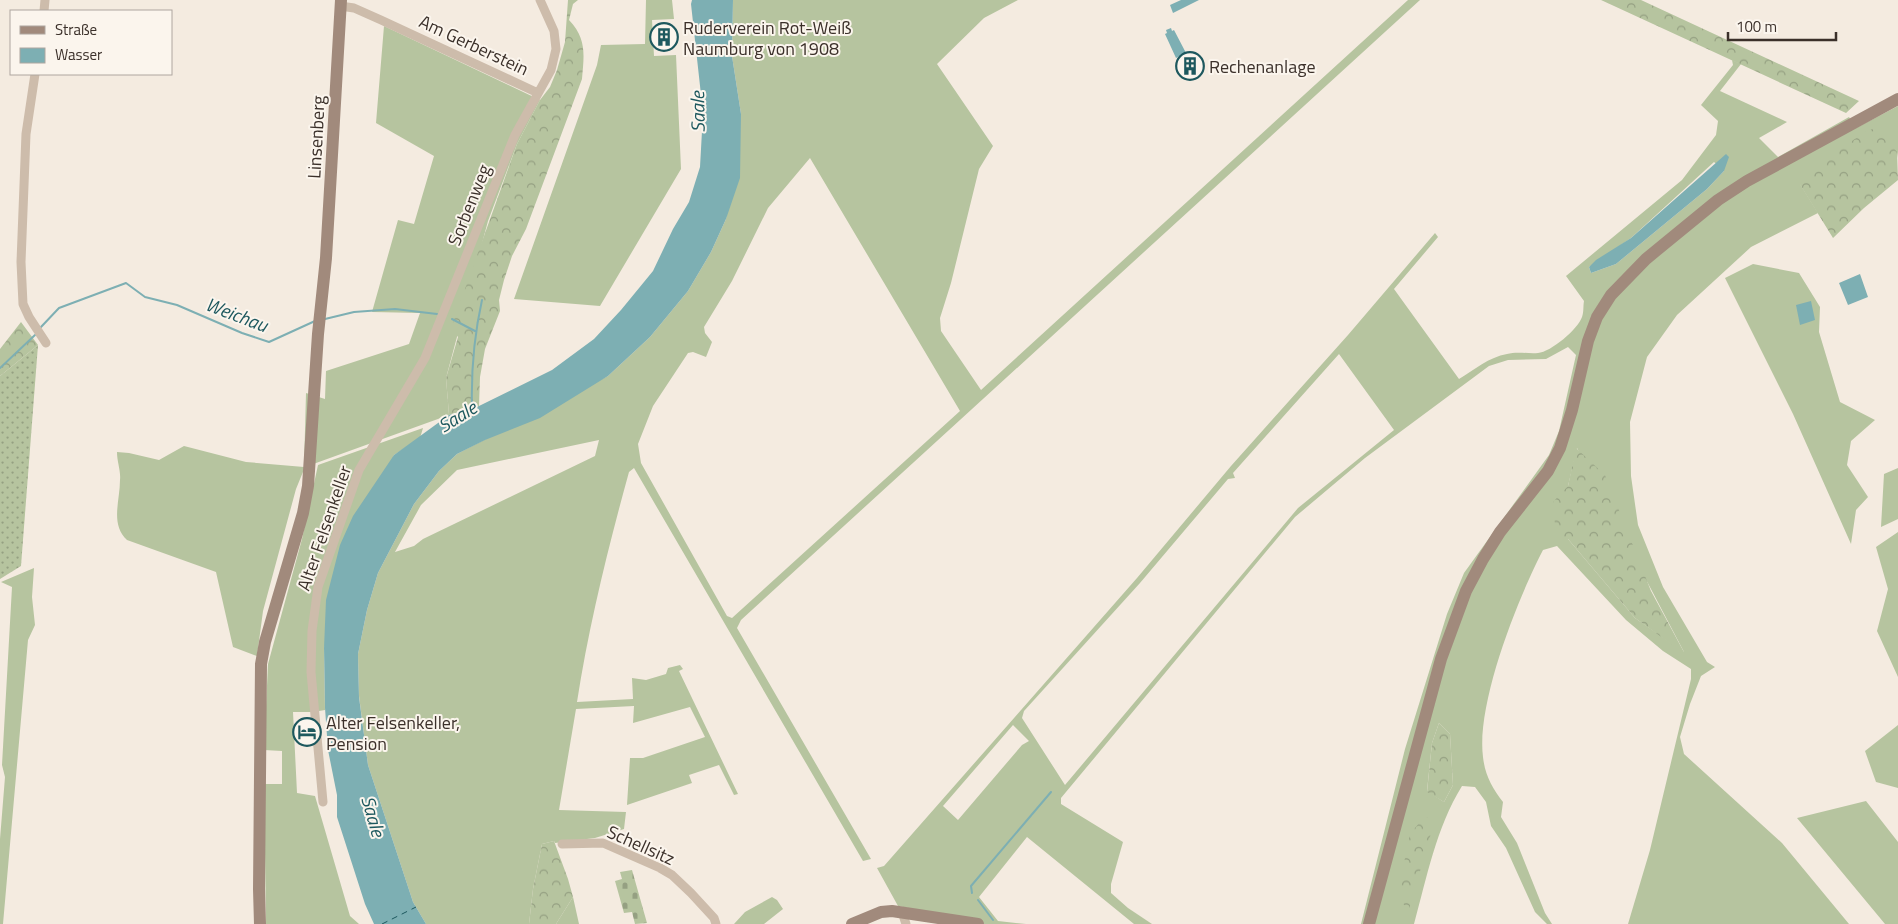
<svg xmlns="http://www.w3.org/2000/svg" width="1898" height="924" viewBox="0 0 1898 924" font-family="'Titillium Web',sans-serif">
	<defs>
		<pattern id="forest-crowns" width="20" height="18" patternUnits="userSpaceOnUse" patternTransform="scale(1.25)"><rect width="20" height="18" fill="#b6c49f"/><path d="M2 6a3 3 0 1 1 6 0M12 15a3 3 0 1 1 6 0" fill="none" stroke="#95a082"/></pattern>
		<pattern id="cemetery-stones" width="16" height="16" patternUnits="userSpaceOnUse" patternTransform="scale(1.25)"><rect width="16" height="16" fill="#b6c49f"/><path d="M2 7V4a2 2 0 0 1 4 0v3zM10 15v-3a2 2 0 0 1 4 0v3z" fill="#95a082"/></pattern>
		<pattern id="garden-dots" width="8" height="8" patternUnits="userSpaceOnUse" patternTransform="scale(1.25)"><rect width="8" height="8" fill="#b6c49f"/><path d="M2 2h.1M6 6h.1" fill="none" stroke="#95a082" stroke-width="1.8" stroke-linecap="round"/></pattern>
	</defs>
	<rect width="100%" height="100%" fill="#f4ebe0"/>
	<path fill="#b6c49f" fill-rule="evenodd" d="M646 0H672L674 19 652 20 654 56 676 55 681 169 600 306 514 299 597 65 601 45 645 44Z
		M733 0H1018L984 18 937 64 993 146 979 169 951 283 940 318 941 331 981 390 1408 0H1420L741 620 737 628 871 859 863 861 634 468 629 472C608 548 589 625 577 702L633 699 632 678 646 680 666 674 668 668 680 665 683 669 679 671 738 794 734 795 719 765 689 775 692 783 627 805 630 758H643L705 737 690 707 633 723 634 706 576 709 559 810 626 812 624 829 595 838 555 843 554 841 542 844 533 889 529 924H426L413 902 368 765 359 696 358 654 367 610 378 573 414 504 439 471 457 454 608 376 650 337 688 291 711 252 726 219 741 114 732 56ZM810 158 960 411 732 618 727 616 641 463 638 444 653 406 688 353 693 352 706 357 712 342 705 333 704 327 732 281 768 208ZM599 440 595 456 423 539 414 546 395 552 421 505 457 470Z
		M384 26 540 100 517 144 488 221 446 378 449 415 305 467 296 489 263 611 257 656 233 647 216 572 127 540C110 524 120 501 120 480 121 471 117 462 117 452L129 453 159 460 184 446 246 462 304 467 306 393 325 399 326 371 409 344 420 313 372 312 398 220 414 224 434 156 376 123Z
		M1732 60 1741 64 1720 91 1787 122 1759 138 1778 157 1849 117 1856 128 1898 106V158L1897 152 1800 184 1818 213 1751 247 1677 315 1647 357 1630 422 1631 476 1638 525 1663 587 1707 662 1715 667 1701 676 1690 704 1680 737 1684 754 1782 843 1849 924H1628L1650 850 1691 679V669L1663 651 1626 620 1557 546 1543 550C1518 598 1476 703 1483 757 1485 775 1492 788 1503 802L1501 817 1517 843 1545 913 1552 924H1547L1535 912 1506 848 1491 826 1486 802 1475 787 1462 786C1436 828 1427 877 1414 924H1361L1405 749 1447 614 1464 573 1549 455 1559 431 1576 355 1568 347 1546 359 1508 360 1489 366 1365 458 1295 517 1061 798V804L1123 842 1111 884V893L1128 908 1152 924H1134L1027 837 979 897 998 921 1026 924H943L935 913 898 906 877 868 884 866 1137 578 1231 466 1348 335 1435 233 1438 237 1394 289 1459 379C1474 370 1489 357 1507 354 1517 351 1528 354 1538 353 1551 352 1578 329 1582 317 1584 312 1583 306 1584 301L1566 276 1682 180 1716 135 1718 121 1701 105 1733 65ZM1714 162 1724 171 1707 189 1616 264 1591 273 1589 267 1631 238ZM1339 354 1394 430 1298 508 1065 785 1022 718 1024 711 1140 583 1228 479 1235 478 1233 473ZM1577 448 1684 652 1635 618 1568 539V486ZM1439 723 1450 734 1453 785 1444 802 1427 791 1432 743ZM1013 725 1029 741 1022 745 958 820 943 806Z
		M1753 264 1799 273 1820 307 1819 332 1840 402 1875 420 1851 441 1847 465 1868 497 1856 510 1851 544 1793 414 1725 278Z
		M423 428 420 438 394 455 324 648 325 710 313 712H293L297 793 315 796 350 916 359 924H266L264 784H282V751L264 750 268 664 302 539 318 465Z
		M1898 468V519L1881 527 1884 474Z
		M1898 532V677L1877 631 1888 589 1876 547Z
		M34 568 32 597 35 625 28 640 3 924H0V839L5 777 2 765 12 587 1 582Z
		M1898 725V788L1876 782 1865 751Z
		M1866 801 1898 842V924H1885L1797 818Z
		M573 897 579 924H556Z
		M772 897 777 900 783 909 764 924H734L745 912Z"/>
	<path fill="url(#forest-crowns)" d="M568 0H578L573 4 569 20C587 39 584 55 582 79L526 229 512 256 504 280 499 300 500 311 485 349 480 377 479 406 449 415 446 378 458 337 451 328 517 144 540 100 550 87 557 70 565 42Z
		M1601 0H1641L1859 101 1846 113Z
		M1870 129 1879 130 1897 152 1898 180 1864 208 1833 238 1799 183 1817 164Z
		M21 322 38 345 0 376V349Z
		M1576 448 1605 475 1651 591 1685 654 1635 618 1568 539 1556 536 1553 502 1568 486Z
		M1439 723 1450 734 1453 785 1444 802 1427 792 1432 743Z
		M1425 816 1434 823 1407 916 1399 887 1410 834Z
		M554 841 568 879 573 897 556 924H529L533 889 542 844Z"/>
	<path fill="url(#cemetery-stones)" d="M632 870 647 923 635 924 632 912 624 913 615 881 622 879 620 872Z"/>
	<path fill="url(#garden-dots)" d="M38 345 21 566 0 579V376Z"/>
	<path fill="#7dafb3" d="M692 0H733L732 56 741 114 740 178 726 219 711 252 688 291 650 337 608 376 540 418 485 440 457 454 439 471 414 504 378 573 367 610 358 654 359 697 368 765 413 902 426 924H374L365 904 337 817V795L328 750 325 708 324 648 326 600 340 545 353 516 394 455 449 415 479 406 552 370 594 339 621 310 653 271 673 229 689 202 700 167 703 113 691 4Z
		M1181 0H1199L1173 13 1170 5Z
		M1171 28 1172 31 1174 30 1186 53 1176 58 1165 34 1167 33 1166 30Z
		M1726 154 1729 157 1724 171 1707 189 1616 264 1591 273 1589 267 1596 260 1631 238Z
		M1860 274 1868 297 1848 305 1839 283Z
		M1811 301 1815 320 1800 325 1796 305Z"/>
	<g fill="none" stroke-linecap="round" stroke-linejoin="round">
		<path stroke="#7dafb3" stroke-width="2" d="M325 319 354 312 395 309 437 314
			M452 319 475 331
			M41 327 59 308 126 283 145 297 177 305 242 333 269 342 315 321
			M0 368 35 335
			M472 408C471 372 474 336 482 300
			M972 893 971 886 1051 792
			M978 900 993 920"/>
		<path stroke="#1d585e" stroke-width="1" stroke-dasharray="6 5" stroke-linecap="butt" d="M382 924 416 907"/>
		<path stroke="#cdbcab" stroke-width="9" d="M340 6 354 8 381 20 538 93
			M44 11 45 0
			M35 74 26 134 21 262 23 304 29 317 46 343
			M323 802 311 672 312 631 318 587 359 470 425 358 515 135 551 70 556 49 554 31 540 0
			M562 844 603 843 660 868 672 875 691 893 714 918 716 924
			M902 912 906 924"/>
		<path stroke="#a18a7c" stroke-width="12" d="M260 924 259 889 261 664 265 642 303 513 308 486 318 334 326 258 341 0
			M852 924 881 912 892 911 978 924
			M1369 924 1441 659 1466 591 1483 559 1500 532 1548 471 1560 448 1572 410 1588 341 1597 317 1611 295 1646 259 1718 200 1747 181 1898 99"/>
	</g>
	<defs>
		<symbol id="building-ring" viewBox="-11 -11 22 22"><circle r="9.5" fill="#fbf5ed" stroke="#1d585e" stroke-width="1.5"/><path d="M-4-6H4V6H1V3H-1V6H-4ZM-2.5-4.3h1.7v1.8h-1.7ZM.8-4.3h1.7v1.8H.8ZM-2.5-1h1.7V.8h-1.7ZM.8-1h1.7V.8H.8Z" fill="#1d585e"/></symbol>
		<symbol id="hotel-ring" viewBox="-11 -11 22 22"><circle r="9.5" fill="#fbf5ed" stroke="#1d585e" stroke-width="1.5"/><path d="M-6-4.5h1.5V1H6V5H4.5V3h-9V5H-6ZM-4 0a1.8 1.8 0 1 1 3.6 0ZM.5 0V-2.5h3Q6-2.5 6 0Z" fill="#1d585e"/></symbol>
	</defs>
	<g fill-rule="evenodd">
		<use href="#building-ring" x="648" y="21" width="32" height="32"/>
		<use href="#building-ring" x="1174" y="50" width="32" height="32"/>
		<use href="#hotel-ring" x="291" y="716" width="32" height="32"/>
	</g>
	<g text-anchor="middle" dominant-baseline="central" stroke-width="4" stroke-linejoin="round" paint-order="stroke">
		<g font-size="18" fill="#3b302a" stroke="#fbf5ed" text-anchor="start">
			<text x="683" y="27">Ruderverein Rot-Weiß<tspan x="683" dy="21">Naumburg von 1908</tspan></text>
			<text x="1209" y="66">Rechenanlage</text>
			<text x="326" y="722">Alter Felsenkeller,<tspan x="326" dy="21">Pension</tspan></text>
		</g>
		<g font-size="18" fill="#3b302a" stroke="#fbf5ed">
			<text transform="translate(474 45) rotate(25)">Am Gerberstein</text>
			<text transform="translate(316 137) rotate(-87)">Linsenberg</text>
			<text transform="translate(469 205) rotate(-68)">Sorbenweg</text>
			<text transform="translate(324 528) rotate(-71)">Alter Felsenkeller</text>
			<text transform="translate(641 845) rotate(24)">Schellsitz</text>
		</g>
		<g font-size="19" font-style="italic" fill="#1d585e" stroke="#fbf5ed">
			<text transform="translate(697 112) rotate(-91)">Saale</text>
			<text transform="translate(237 314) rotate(21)">Weichau</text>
			<text transform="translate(457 416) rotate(-32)">Saale</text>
			<text transform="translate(374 816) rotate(74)">Saale</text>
		</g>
	</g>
	<rect x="10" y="10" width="162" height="65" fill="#fbf5ed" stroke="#aea69f"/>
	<rect x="20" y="26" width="25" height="8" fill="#a18a7c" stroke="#aea69f"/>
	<text x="55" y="35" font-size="15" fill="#3b302a">Straße</text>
	<rect x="20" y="48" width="25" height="15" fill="#7dafb3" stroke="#aea69f"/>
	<text x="55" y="60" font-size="15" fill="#3b302a">Wasser</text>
	<path d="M1728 32v8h108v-8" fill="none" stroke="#3b302a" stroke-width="2.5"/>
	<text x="1736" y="32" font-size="15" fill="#3b302a" stroke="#fbf5ed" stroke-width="4" paint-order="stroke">100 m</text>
</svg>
